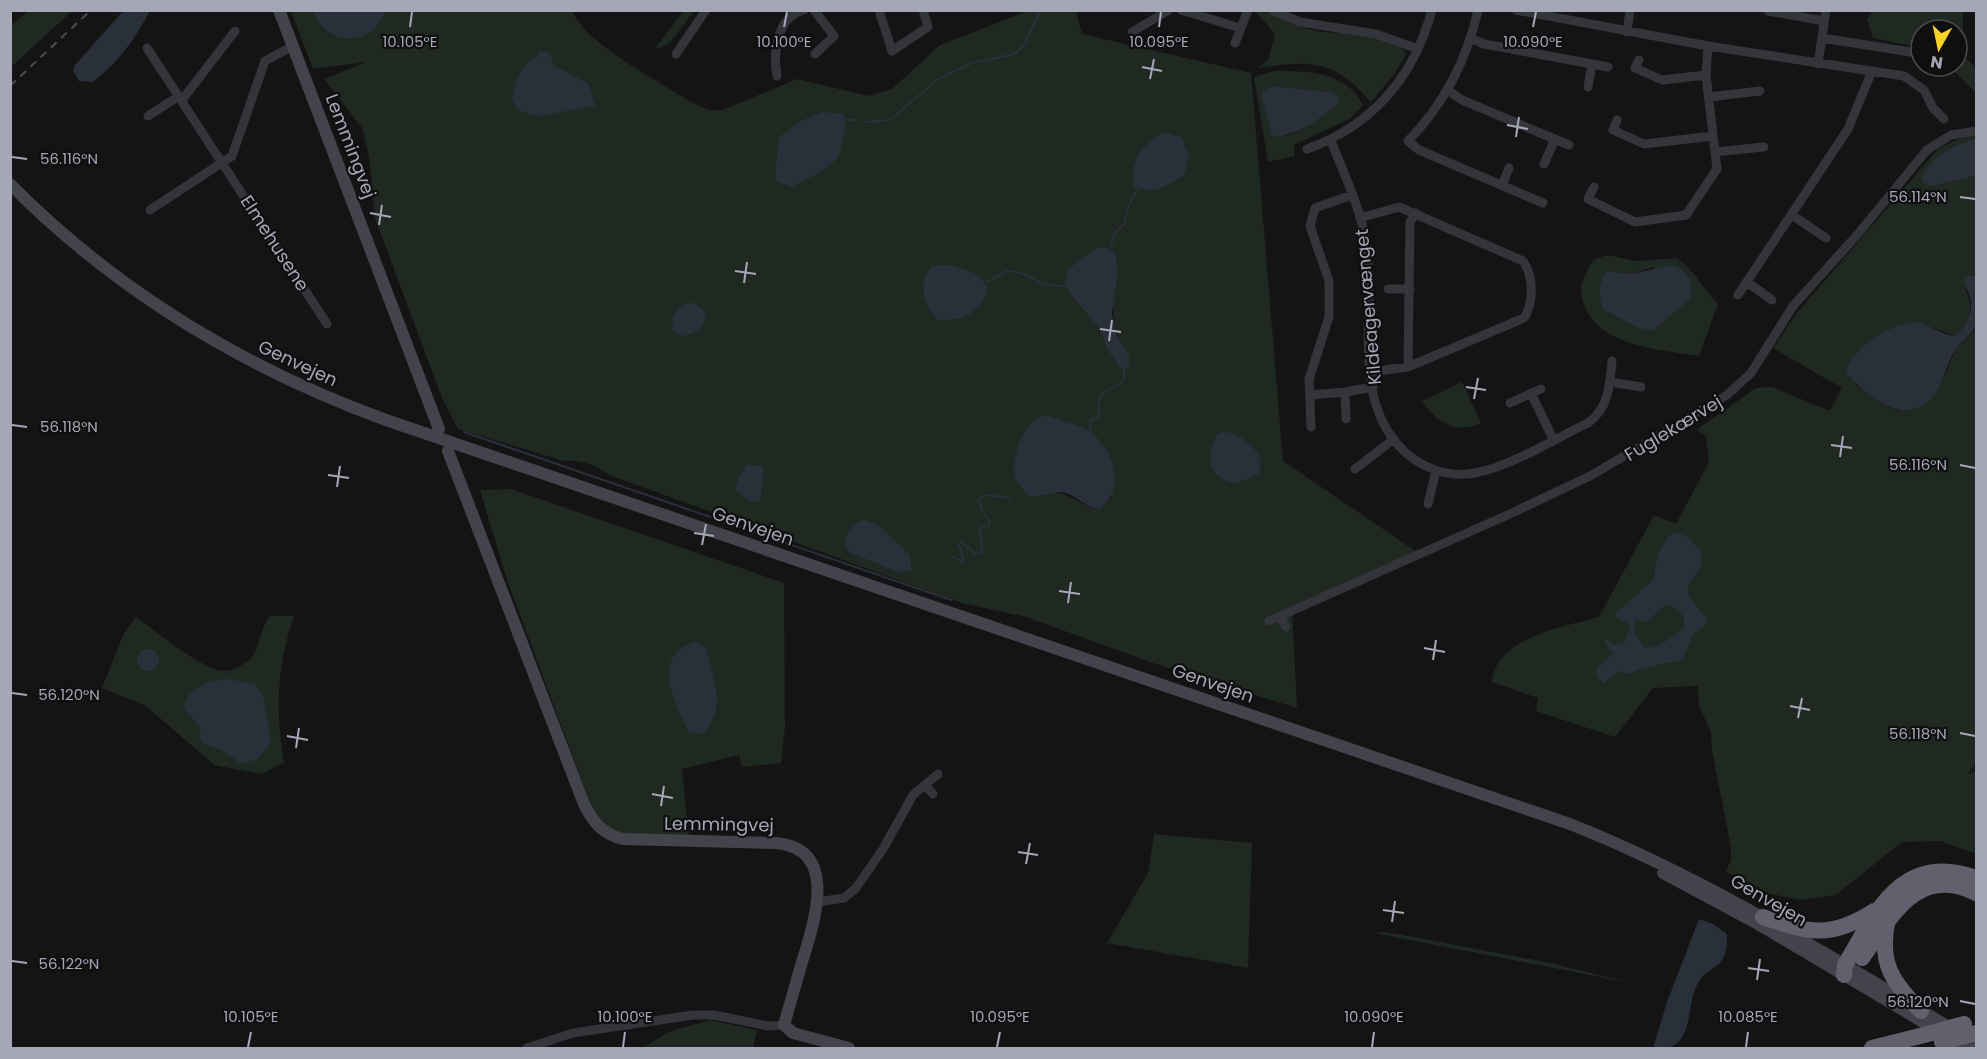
<svg xmlns="http://www.w3.org/2000/svg" width="1987" height="1059" viewBox="0 0 1987 1059" font-family="Poppins,sans-serif">
	<rect width="100%" height="100%" fill="#141415"/>
	<path fill="#202822" fill-rule="evenodd" d="M684 10 694 11 670 43 654 50Z
		M28 11H72L11 67V26Z
		M291 11H572C587 45 659 81 693 103L708 110H723L797 79 869 96 892 89 940 45 1028 11H1076L1082 34 1251 73 1283 461 1417 552 1292 607 1297 708 1153 663 1026 617 962 603 612 476C595 466 584 459 564 461L458 429 442 398 375 218 369 156 362 128 324 79 366 62 313 69ZM1082 261 1118 272C1111 302 1110 331 1129 356L1106 347 1101 330 1071 295 1067 270ZM1069 424 1085 429 1107 451 1111 498 1100 509C1083 508 1072 493 1051 492Z
		M1255 11C1267 10 1274 17 1286 21 1298 27 1313 31 1327 32 1345 34 1398 36 1406 54L1393 76 1371 102C1333 59 1312 60 1258 68L1268 60 1275 34Z
		M1874 11H1963V55L1976 68V93L1949 66H1957V30H1921V48L1873 38 1867 19Z
		M1274 71C1307 71 1346 71 1363 105L1349 119 1294 145 1295 156 1268 162 1254 77ZM1273 86 1332 92 1337 105 1301 130 1287 136Z
		M1976 135V140H1971L1933 186 1976 176V276L1969 275 1965 289C1975 305 1969 324 1955 336L1934 328 1855 384 1881 403 1898 410 1944 376 1957 347 1974 331 1976 321V763L1967 775 1976 771V854L1940 841 1902 842 1836 895 1802 900 1760 892 1726 871 1731 860V847L1712 751 1711 732 1699 706 1698 686 1653 688 1615 737 1536 711 1538 698 1492 682C1496 637 1564 627 1599 617L1654 515 1676 524 1709 462 1706 436 1696 430 1756 388 1772 387 1830 411 1842 388 1773 348 1796 314 1938 149 1960 138Z
		M1607 255 1635 261 1677 258C1695 271 1703 289 1718 304L1699 356C1656 349 1585 346 1581 289 1581 283 1589 265 1594 260 1597 258 1604 256 1607 255ZM1653 267 1690 299 1653 331 1607 271 1632 274Z
		M1462 382 1481 423C1454 435 1437 422 1422 401Z
		M511 489 784 583 785 726 781 763 742 767 739 755 682 769 689 837 618 835 595 816 507 580 480 490Z
		M270 616H294C277 665 275 711 284 762L262 774 214 765 146 706 102 688 124 633 136 617C155 630 198 666 218 670 229 673 243 666 251 658 261 646 260 627 270 616Z
		M1154 834 1252 843 1248 968 1107 943 1148 873Z
		M1386 932 1551 963 1636 984 1374 933Z
		M710 1020 757 1030 753 1048H643L668 1032Z"/>
	<path fill="#29303a" fill-rule="evenodd" d="M123 11H150C135 39 119 62 93 82L79 81 73 70 75 65Z
		M313 11V10L385 11C373 48 326 47 313 11Z
		M538 51 546 52 551 56 553 65 589 84 595 106 538 116 518 110 512 99C517 80 518 66 537 57Z
		M1273 86 1332 92 1339 98 1337 105C1316 120 1299 137 1272 136L1261 93Z
		M822 112 844 114 846 126 838 158 822 171 791 187 777 182 775 178 779 137 801 121Z
		M1165 132 1182 138 1189 157 1184 175C1166 186 1155 195 1134 187 1128 162 1143 143 1165 132Z
		M1971 140H1976V176L1933 186 1924 183 1922 177C1934 154 1948 149 1971 140Z
		M1097 248H1105L1115 253 1118 272 1112 314 1117 336 1129 356V366L1121 369 1106 347 1101 330 1071 295 1065 284 1067 270Z
		M952 265 976 274 987 286C985 312 962 321 938 320 923 304 917 283 932 266Z
		M1671 265C1688 268 1695 284 1690 299L1653 331 1636 327 1602 308C1599 294 1598 284 1607 271L1632 274Z
		M1969 275 1976 276C1977 291 1979 308 1976 323 1973 335 1964 338 1957 348 1946 362 1944 383 1932 398 1905 428 1864 395 1846 372 1850 348 1895 319 1920 323 1932 326 1942 335 1955 336 1965 327 1974 311 1970 297 1968 290 1965 287 1964 279Z
		M694 303 702 309 706 316C701 330 695 334 681 336L672 330 673 316 683 304Z
		M1045 415C1057 420 1075 423 1086 429 1113 447 1128 486 1100 509 1086 508 1078 497 1066 493 1053 489 1040 500 1029 495 1023 492 1018 482 1014 477 1013 453 1021 424 1045 415Z
		M1227 432C1244 437 1268 453 1258 474 1250 477 1241 484 1231 482 1206 477 1206 451 1218 433Z
		M747 465 761 466 764 471 760 502 750 501 735 490 739 476Z
		M863 520 878 525 910 555 911 570 898 572 851 553 846 548C843 533 851 526 863 520Z
		M1678 533 1688 537 1701 551C1701 555 1702 561 1701 565 1697 578 1682 583 1691 599 1695 607 1703 612 1708 621L1705 626 1693 634 1683 659C1664 665 1646 665 1629 674L1619 671 1604 683 1596 677 1597 668 1614 653 1605 644 1606 639 1616 645 1624 643 1631 626 1615 616 1617 612 1653 580 1658 554 1669 535ZM1667 605 1678 609 1684 619V629C1671 636 1657 651 1644 647L1635 633V621L1637 619 1643 623C1653 619 1657 610 1667 605Z
		M695 641 707 649C713 682 727 705 704 733H690C679 715 661 677 673 657 677 649 687 645 695 641Z
		M137 660a11 11 0 1 1 22 0a11 11 0 1 1-22 0Z
		M227 679 255 684 263 696 271 739 269 746 256 760 240 763 220 749 204 744 199 738 201 729 184 708C186 689 210 680 227 679Z
		M1699 919 1713 924 1727 934C1728 975 1709 960 1696 987 1685 1011 1695 1053 1653 1048L1667 1002Z"/>
	<g fill="none" stroke-linecap="round" stroke-linejoin="round">
		<path stroke="#29303a" stroke-width="2" d="M847 120H855
			M867 122 890 120 937 80 972 63 1015 54 1025 44 1040 10
			M1109 250 1116 232 1124 224 1129 204 1138 189
			M984 282C994 281 1001 271 1010 271 1031 272 1037 288 1066 286
			M1124 379V369
			M464 432 951 600
			M1090 434 1091 420 1100 416 1098 405 1101 395 1122 382
			M953 557 964 562 959 545 961 542 976 554 983 553 979 529 989 525 990 521 982 511 979 499 987 495 1010 498"/>
		<path stroke="#34343b" stroke-width="9" d="M814 10 834 36 815 54
			M879 10 892 51 928 27 923 10
			M1181 10 1240 28
			M1272 10 1300 22 1376 34 1418 49
			M1478 10C1467 60 1444 104 1408 141L1419 150 1543 203
			M1516 10 1708 46 1904 76 1924 90 1933 108 1944 119
			M1768 11 1824 21
			M1132 32 1169 10
			M1627 32 1630 10
			M1470 38 1484 44 1608 67
			M1822 38 1911 52
			M1235 43 1248 10
			M147 48 327 324
			M676 54 706 10
			M1639 60 1635 68 1662 80 1706 75
			M1818 64 1826 10
			M777 76C773 53 776 17 804 10
			M1588 87 1592 64
			M1449 91 1462 100 1569 145
			M1709 97 1760 91
			M182 100 235 31
			M148 116 179 96
			M1617 120 1613 130 1644 144 1713 136
			M1331 141C1345 176 1362 211 1367 249 1376 316 1348 408 1411 457 1430 471 1452 477 1475 473 1512 466 1554 439 1588 423 1609 408 1610 384 1612 361
			M1307 149C1372 126 1414 77 1432 10
			M1715 152 1764 147
			M1544 164 1555 139
			M1502 185 1509 168
			M1594 187 1588 199 1635 222 1686 215 1717 169 1706 75 1708 46
			M150 210 232 156 265 61 293 46
			M1792 215 1826 238
			M1360 218 1399 207 1523 261C1534 277 1534 302 1524 318L1408 367 1370 372
			M1747 282 1772 300
			M1388 289H1410
			M1738 295 1848 129 1872 71
			M1408 367 1410 222 1416 213
			M1610 382 1641 387
			M1345 392 1346 419
			M1531 393 1553 439
			M1310 395 1345 392 1373 387
			M1510 403 1541 389
			M1311 427 1309 379 1329 317V281L1310 226 1315 208 1352 195
			M1355 469 1394 439
			M1428 504 1436 471
			M1280 616 1286 627
			M1269 621 1512 513 1592 475 1727 395 1751 373 1793 306 1857 235 1927 150 1951 135 1976 131
			M925 785 933 794
			M818 902 844 898 856 888 883 849 913 795 938 774
			M527 1048 573 1033 693 1015H714L768 1026 784 1025"/>
		<path stroke="#42434b" stroke-width="12" d="M279 10 439 429
			M10 184C117 292 244 368 386 420L1570 824C1714 881 1843 965 1976 1043
			M448 451 584 804C593 822 602 834 623 839L776 843C840 849 814 923 802 962 796 983 790 1004 784 1025L793 1033 849 1048
			M1663 873 1758 924 1967 1048"/>
		<path stroke="#60616c" stroke-width="16" d="M1763 917C1809 933 1831 939 1874 911
			M1887 923C1879 965 1893 982 1921 1011
			M1862 958C1890 919 1917 863 1976 893
			M1844 975 1845 965C1876 912 1902 851 1976 878
			M1872 1048 1924 1035"/>
		<path stroke="#4b4c54" stroke-width="2" stroke-dasharray="8 6" stroke-linecap="butt" d="M10 86 91 10"/>
		<path stroke="#60616c" stroke-width="16" d="M1924 1035 1964 1024
			M1942 1042 1976 1033"/>
	</g>
	<path fill="none" stroke="#a5a7b6" stroke-width="2" d="M410 27 412 12M784 27 787 12M1159 27 1161 12M1533 27 1536 12M1142 67 1162 71M1150 79 1154 59M1507 125 1528 129M1516 137 1519 117M12 157 27 159M1960 197 1975 199M370 213 391 217M379 225 382 205M735 271 756 274M744 283 747 262M1100 329 1121 332M1109 341 1112 320M1466 387 1486 390M1474 399 1478 378M12 425 27 427M1831 445 1852 448M1840 457 1843 436M1960 465 1975 468M328 475 349 478M337 487 340 466M694 533 714 536M702 545 706 524M1059 591 1080 594M1068 603 1071 582M1424 648 1445 652M1433 660 1436 640M12 693 27 695M1790 706 1810 710M1798 718 1802 698M1960 733 1975 736M287 736 308 740M296 748 299 728M652 794 673 798M661 806 664 786M1018 852 1038 855M1026 864 1030 843M1383 910 1404 913M1392 922 1395 901M12 961 27 963M1748 968 1769 971M1757 980 1760 959M1960 1001 1975 1004M248 1047 251 1032M623 1047 625 1032M997 1047 1000 1032M1372 1047 1374 1032M1746 1047 1748 1032"/>
	<g text-anchor="middle" dominant-baseline="central" stroke-width="4.5" stroke-linejoin="round" paint-order="stroke">
		<g font-size="18" fill="#a5a7b6" stroke="#0f0f10">
			<text transform="translate(351 146) rotate(69)">Lemmingvej</text>
			<text transform="translate(275 243) rotate(57)">Elmehusene</text>
			<text transform="translate(1368 307) rotate(-95)">Kildeagervænget</text>
			<text transform="translate(298 363) rotate(25)">Genvejen</text>
			<text transform="translate(1673 428) rotate(-31)">Fuglekærvej</text>
			<text transform="translate(753 526) rotate(19)">Genvejen</text>
			<text transform="translate(1213 683) rotate(19)">Genvejen</text>
			<text transform="translate(719 824) rotate(1)">Lemmingvej</text>
			<text transform="translate(1769 900) rotate(30)">Genvejen</text>
		</g>
	</g>
	<g font-size="15" text-anchor="middle" fill="#a5a7b6" stroke="#0f0f10" stroke-width="4.5" stroke-linejoin="round" paint-order="stroke">
		<text x="410" y="47">10.105°E</text>
		<text x="784" y="47">10.100°E</text>
		<text x="1159" y="47">10.095°E</text>
		<text x="1533" y="47">10.090°E</text>
		<text x="69" y="164">56.116°N</text>
		<text x="1918" y="202">56.114°N</text>
		<text x="69" y="432">56.118°N</text>
		<text x="1918" y="470">56.116°N</text>
		<text x="69" y="700">56.120°N</text>
		<text x="1918" y="739">56.118°N</text>
		<text x="69" y="969">56.122°N</text>
		<text x="1918" y="1007">56.120°N</text>
		<text x="251" y="1022">10.105°E</text>
		<text x="625" y="1022">10.100°E</text>
		<text x="1000" y="1022">10.095°E</text>
		<text x="1374" y="1022">10.090°E</text>
		<text x="1748" y="1022">10.085°E</text>
	</g>
	<rect width="1987" height="1059" fill="none" stroke="#a5a7b6" stroke-width="24"/>
	<g transform="translate(1939 48) rotate(189)"><circle r="28" fill="#0f0f10" stroke="#4b4c52" stroke-width="1.5"/>
	<path d="M0-4.5L10 22L0 15L-10 22Z" fill="#f8d428"/>
	<text y="-9" font-size="16" font-weight="bold" text-anchor="middle" fill="#a5a7b6">N</text>
	</g>
</svg>
